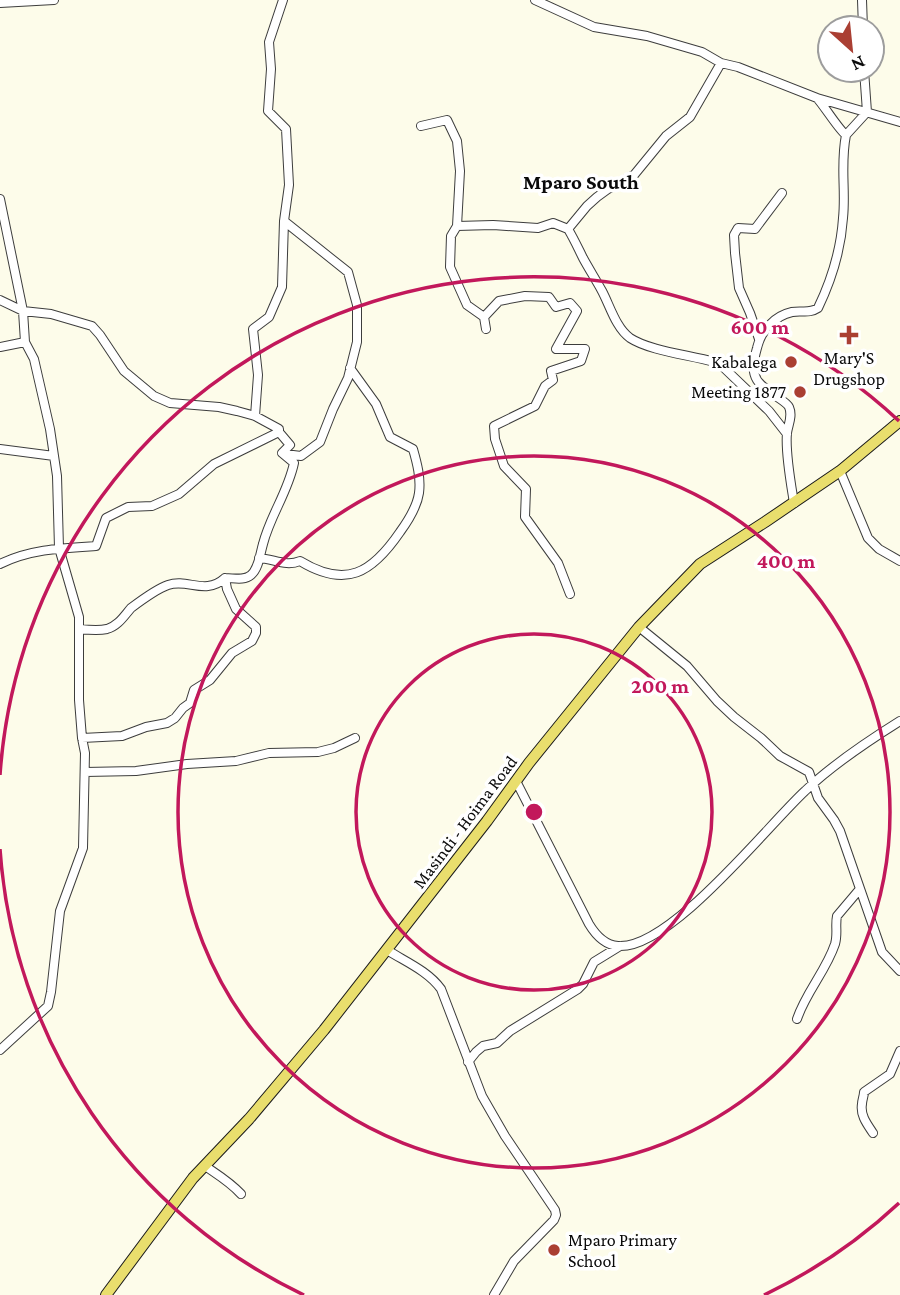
<svg xmlns="http://www.w3.org/2000/svg" width="900" height="1295" viewBox="0 0 900 1295" font-family="'Crimson Pro',serif">
	<rect width="100%" height="100%" fill="#fdfcea"/>
	<g fill="none" stroke-linecap="round" stroke-linejoin="round">
		<defs>
			<path id="minor" d="M283 0 269 42 271 69 268 111 286 129 289 185 284 221 348 272 357 305V342L348 378 333 409 320 442 301 456 285 454
				M535 0 594 27 647 36 702 52 721 63 738 67 817 98 900 122
				M862 0 863 28
				M0 3 54 0
				M721 63 690 117 666 136 634 175 608 189 597 197 587 206 568 229C574 239 578 248 583 258 589 269 596 280 602 291 610 306 616 328 630 338 650 351 690 355 714 362L722 366 769 411 787 434
				M421 126 447 120 457 141 460 171 457 226 493 225 538 228 553 223 568 229
				M846 135 867 112 864 70
				M0 199 23 311 25 342 34 359 50 429 57 476 59 548 79 617V700L82 738 85 753 83 848 60 911 51 992 48 1006 0 1050
				M457 226 451 236 450 267 467 305 484 317
				M0 300 23 311 51 314 92 326 100 335 124 371 154 396 170 403 219 407 237 411 255 416 279 429V432L290 445 282 453 294 463C288 492 270 516 263 544 260 554 259 568 251 575 244 581 234 578 225 578 205 596 188 578 168 585 159 588 139 602 131 608 124 616 118 626 107 629 98 631 89 630 80 629
				M486 329 484 317 499 301 525 296 549 297 556 307 570 303 577 311 556 349H585L581 361 551 371 553 380 545 386 535 406 494 426 495 439 504 466 526 489 525 517 558 563 570 594
				M759 339 750 313 739 288 735 253 734 235 738 228 755 229 782 193
				M0 347 25 342
				M255 416 258 375 253 329 269 317 282 287 284 221
				M0 449 54 456
				M840 471 868 538 879 549 900 561
				M794 503C791 484 785 452 787 433 788 425 793 416 789 407 786 400 765 392 757 380 751 370 754 359 757 348 761 331 774 316 792 312 802 310 809 314 818 308 831 281 841 248 843 218 846 190 840 165 846 135 839 130 825 107 817 98
				M259 558C274 559 286 567 300 561 346 589 372 573 400 532 408 521 417 507 419 493 421 478 417 463 413 449L390 437 376 404 350 368
				M0 564C30 549 63 548 96 546L106 518 128 507 152 506 179 494 214 464 279 432
				M639 627 687 666 717 701 734 717 761 738 780 756 809 772 818 798 834 820 840 831 882 952 900 971
				M82 738 122 736 146 727 167 723 175 718 183 708 190 703 194 690 210 680 232 653 252 641 256 633V627L236 609 227 589 225 578
				M85 772 136 771 187 764 236 761 269 753 318 752 334 748 355 738
				M516 781 589 924C595 934 605 945 618 946 670 950 767 826 805 791 832 765 868 741 900 721
				M387 950C406 962 428 971 441 989L482 1096 505 1136 555 1210 556 1215 554 1220 514 1261 494 1295
				M797 1019C806 992 826 971 835 944 838 934 835 925 837 916L859 890
				M468 1062 476 1052 483 1046 497 1043 510 1031 578 989 583 984 594 962 620 946
				M873 1133C867 1124 860 1115 862 1104 862 1100 864 1096 864 1092L890 1074 900 1051
				M205 1166C218 1175 230 1182 241 1194"/>
			<path id="major" d="M106 1295 193 1178 249 1119 324 1030 487 821 529 763 639 627 700 564 765 522 840 471 900 421"/>
		</defs>
		<use href="#minor" stroke="#3d3d3d" stroke-width="10"/>
		<use href="#major" stroke="#1b1b1b" stroke-width="12"/>
		<use href="#minor" stroke="#fff" stroke-width="8"/>
		<use href="#major" stroke="#e9de6d" stroke-width="10"/>
	</g>
	<g fill="none" stroke="#c2185b" stroke-width="3.5">
		<circle cx="534" cy="812" r="178"/>
		<circle cx="534" cy="812" r="356"/>
		<path d="M899 1203A535 535 0 0 1 764 1295M304 1295A535 535 0 0 1 0 849M0 775A535 535 0 0 1 899 421"/>
	</g>
	<g fill="#aa3f33" stroke="#fff" stroke-width="2.5">
		<path d="M845.5 324.5h7v7h7v7h-7v7h-7v-7h-7v-7h7z"/>
		<circle cx="791" cy="362" r="7"/>
		<circle cx="800" cy="392" r="7"/>
		<circle cx="554" cy="1250" r="7"/>
	</g>
	<g text-anchor="middle" dominant-baseline="central" stroke-width="7" stroke-linejoin="round" paint-order="stroke">
		<g font-size="18" fill="#0a0a0a" stroke="#fff" text-anchor="end">
			<text x="849" y="358" text-anchor="middle">Mary'S<tspan x="849" dy="21">Drugshop</tspan></text>
			<text x="777" y="362">Kabalega</text>
			<text x="786" y="392">Meeting 1877</text>
			<text x="568" y="1240" text-anchor="start">Mparo Primary<tspan x="568" dy="21">School</tspan></text>
		</g>
		<g font-size="18" fill="#0a0a0a" stroke="#fff">
			<text transform="translate(465 822) rotate(-53)">Masindi - Hoima Road</text>
		</g>
		<g font-size="21" font-weight="bold" fill="#0a0a0a" stroke="#fff">
			<text x="581" y="182">Mparo South</text>
		</g>
	</g>
	<circle cx="534" cy="812" r="10" fill="#c2185b" stroke="#fff" stroke-width="3.5"/>
	<g font-size="21" text-anchor="middle" font-weight="bold" fill="#c2185b" stroke="#fff" stroke-width="7" stroke-linejoin="round" paint-order="stroke">
		<text x="760" y="334">600 m</text>
		<text x="786" y="568">400 m</text>
		<text x="660" y="693">200 m</text>
	</g>
	<g transform="translate(851 49) rotate(153)"><circle r="33" fill="#ffffff" stroke="#9d9d9d" stroke-width="2"/>
	<path d="M0-5L12 26L0 18L-12 26Z" fill="#aa3f33"/>
	<text y="-10" font-size="19" font-weight="bold" text-anchor="middle" fill="#0a0a0a">N</text>
	</g>
</svg>
